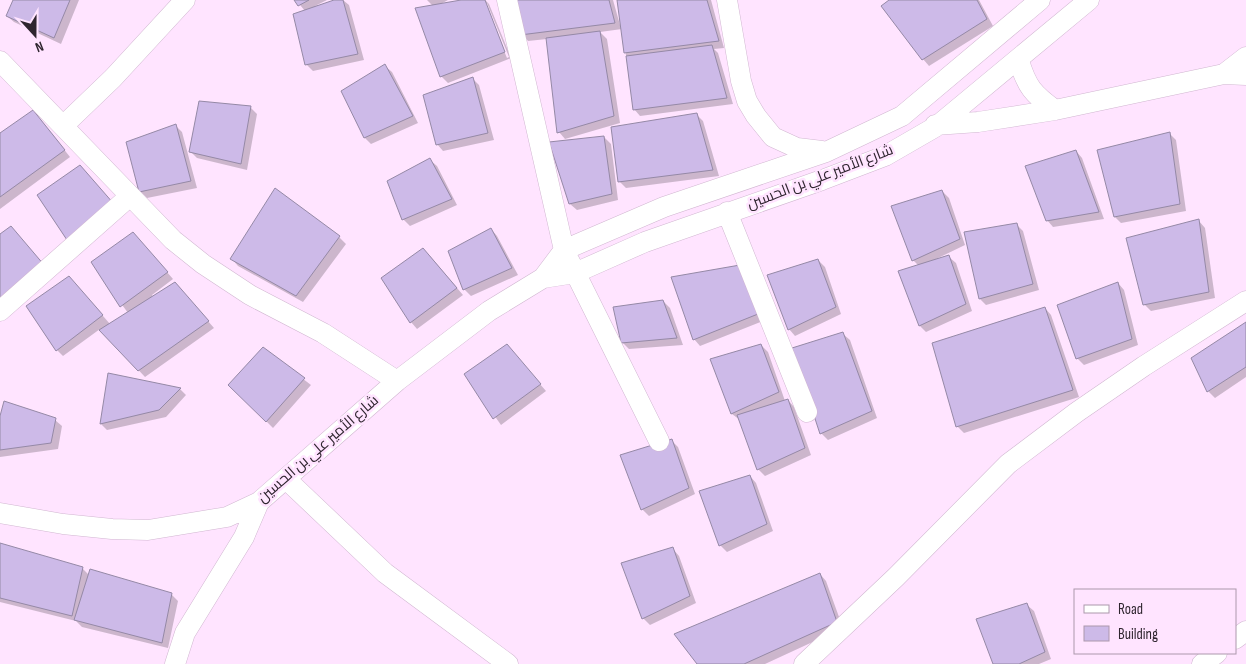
<svg xmlns="http://www.w3.org/2000/svg" width="1246" height="664" viewBox="0 0 1246 664" font-family="'Sofia Sans Condensed',Cairo,sans-serif">
	<rect width="100%" height="100%" fill="#ffe4ff"/>
	<path fill="#0003" fill-rule="evenodd" d="M14 0H79L61 44 14 22 7 16Z
		M296 0H327L315 6 343 0 349 5 364 60 313 71 306 64 305 11Z
		M427 0H448L439 5 468 0H485L489 4 511 58 448 83 441 76 433 6ZM484 3H487L509 57 507 58Z
		M518 0H613L620 25 619 0H711L724 48 714 49 718 53 733 104 640 116 634 109 622 29 600 32 607 39 620 123 565 139 559 132 547 39 528 41 522 34Z
		M891 0H979L993 26 929 66 923 59Z
		M385 66 392 72 418 123 371 144 365 138Z
		M472 78 479 85 494 140 443 151 437 144Z
		M250 107 257 114 247 170 197 158 190 151Z
		M697 115 703 121 719 176 626 188 619 181Z
		M40 119 70 157 0 209V135Z
		M176 126 182 132 197 188 147 198 140 191Z
		M1169 133 1176 140 1186 211 1121 223 1115 217Z
		M604 137 611 144 618 200 577 210 570 204 551 143Z
		M1076 151 1082 158 1104 219 1053 227 1047 220Z
		M430 160 437 166 457 205 410 226 403 219Z
		M942 191 949 198 965 245 936 259 949 257 956 263 972 311 926 332 920 326 900 272 919 266 913 260Z
		M1199 221 1205 228 1215 298 1151 311 1144 304Z
		M1016 224 1023 231 1039 290 986 305 980 299Z
		M491 229 497 236 518 275 471 296 464 289Z
		M339 237 346 244 303 302 238 266 232 259Z
		M140 241 173 279 152 295 153 297 181 290 214 328 145 377 100 329 63 356 57 350 75 284 110 324 128 313 92 263Z
		M430 256 463 295 417 329 411 322Z
		M818 260 825 267 841 314 795 336 789 329Z
		M740 267 763 321 700 346 694 339Z
		M1118 283 1124 290 1138 345 1084 365 1077 358Z
		M663 301 670 308 683 345 629 349 622 342Z
		M1045 308 1051 315 1079 397 964 433 957 426Z
		M1246 323V377L1215 398 1208 391Z
		M843 334 850 340 877 418 828 440 821 433Z
		M761 345 768 352 785 401 788 400 794 407 811 455 765 476 758 469 740 420 732 414 712 360Z
		M263 348 311 385 273 428 230 385Z
		M513 353 546 391 501 425 466 375Z
		M109 375 180 389 186 395 166 417 107 430 101 424Z
		M55 420 62 426 58 449 0 457V421Z
		M671 440 678 447 695 494 649 516 642 509Z
		M750 476 756 483 773 531 727 552 721 546 700 492Z
		M0 548 82 568 89 575 172 595 178 601 168 648 82 627 76 621 0 602Z
		M673 549 679 556 696 603 650 625 643 618Z
		M820 574 826 581 843 628 765 664H699Z
		M1027 605 1034 611 1051 659 1039 664H995Z"/>
	<path fill="#cdbae8" stroke="#9589a6" d="M13 0H70L54 38 6 16Z
		M294 0H309L298 6Z
		M334 0H343L358 54 305 65 293 14Z
		M461 0H485L505 52 440 77 415 8Z
		M516 0H609L615 23 520 35Z
		M617 0H707L719 41 624 53Z
		M889 0H977L987 19 922 60 881 6Z
		M600 31 614 116 557 133 546 38Z
		M712 45 727 98 633 110 626 56Z
		M385 64 413 116 364 138 341 91Z
		M473 77 488 133 436 145 423 95Z
		M199 101 251 106 241 164 189 152Z
		M33 110 65 150 0 197V133Z
		M697 113 713 170 618 182 611 127Z
		M176 124 191 181 139 192 126 142Z
		M1170 132 1180 204 1114 217 1097 150Z
		M604 136 612 194 569 204 549 142Z
		M1076 150 1099 212 1046 221 1025 166Z
		M430 158 452 199 402 220 387 181Z
		M80 165 114 204 67 240 37 195Z
		M275 188 340 236 296 296 230 259Z
		M942 190 960 239 912 261 891 206Z
		M1199 219 1209 292 1143 305 1126 238Z
		M1017 223 1033 284 979 299 964 232Z
		M11 226 45 266 0 300V234Z
		M491 228 512 268 463 290 448 251Z
		M133 232 168 272 120 307 91 262Z
		M423 248 457 288 410 323 381 278Z
		M949 255 966 304 919 326 898 271Z
		M818 259 836 307 788 330 767 275Z
		M740 265 758 314 693 340 671 277Z
		M69 276 103 315 56 351 26 306Z
		M175 282 209 321 138 371 99 330Z
		M1118 282 1132 339 1076 359 1057 305Z
		M663 300 677 338 621 343 613 307Z
		M1045 307 1073 390 956 427 932 343Z
		M1246 322V367L1207 392 1191 358Z
		M843 332 872 411 820 434 792 348Z
		M507 344 541 384 493 419 464 374Z
		M761 344 779 392 731 414 710 359Z
		M263 347 305 378 266 422 228 385Z
		M108 373 181 388 159 410 100 424Z
		M788 399 805 448 757 470 737 415Z
		M4 401 56 418 51 443 0 450V416Z
		M672 439 689 488 641 510 620 455Z
		M750 475 767 524 719 546 699 491Z
		M0 543 83 567 72 616 0 598Z
		M673 547 690 596 642 619 621 563Z
		M90 569 172 593 162 643 74 620Z
		M820 573 837 622 744 664H697L674 634Z
		M1027 603 1045 652 1019 664H993L976 619Z"/>
	<g fill="none" stroke-linecap="round" stroke-linejoin="round">
		<defs>
			<path id="minor" d="M507 0 564 250 659 441
				M727 0 741 81 747 101 756 116 773 137 797 148 822 151
				M0 61 173 240 203 264 250 295 323 333 397 381
				M1019 61C1027 87 1033 94 1055 110
				M1224 74 1246 57
				M935 125 978 122 1055 110 1224 74 1246 75
				M63 126 113 78 185 0
				M727 212 807 412
				M543 278 575 273 645 242 822 180 885 156 937 126 1089 0
				M0 311 129 197
				M286 479 385 573 508 664
				M0 513 63 524 112 529 148 530 227 517 259 502 397 381 489 311 543 278 564 250 664 207 826 152 902 116 1040 0
				M1235 639 1246 631
				M175 664 185 633 244 537 259 502
				M804 664 896 577 1008 464 1077 412 1144 366 1246 301
				M1202 664 1217 653"/>
		</defs>
		<use href="#minor" stroke="#d1b7d1" stroke-width="21"/>
		<use href="#minor" stroke="#fff" stroke-width="20"/>
	</g>
	<g text-anchor="middle" dominant-baseline="central" stroke-width="5" stroke-linejoin="round" paint-order="stroke">
		<g font-size="15" fill="#2f252f" stroke="#ffe4ff">
			<text transform="translate(820 177) rotate(-21)">شارع الأمير علي بن الحسين</text>
			<text transform="translate(318 449) rotate(-41)">شارع الأمير علي بن الحسين</text>
		</g>
	</g>
	<rect x="1074" y="589" width="162" height="65" fill="#ffe4ff" stroke="#ac98ac"/>
	<rect x="1084" y="605" width="25" height="8" fill="#ffffff" stroke="#ac98ac"/>
	<text x="1118" y="614" font-size="15" fill="#2f252f">Road</text>
	<rect x="1084" y="626" width="25" height="15" fill="#cdbae8" stroke="#ac98ac"/>
	<text x="1118" y="639" font-size="15" fill="#2f252f">Building</text>
	<g transform="translate(35 35) rotate(159)" stroke="#ffe4ff" stroke-width="4" paint-order="stroke">
	<path d="M0-4L9 19L0 12L-9 19Z" fill="#2f252f"/>
	<text y="-8" font-size="14" font-weight="bold" text-anchor="middle" fill="#2f252f">N</text>
	</g>
</svg>
